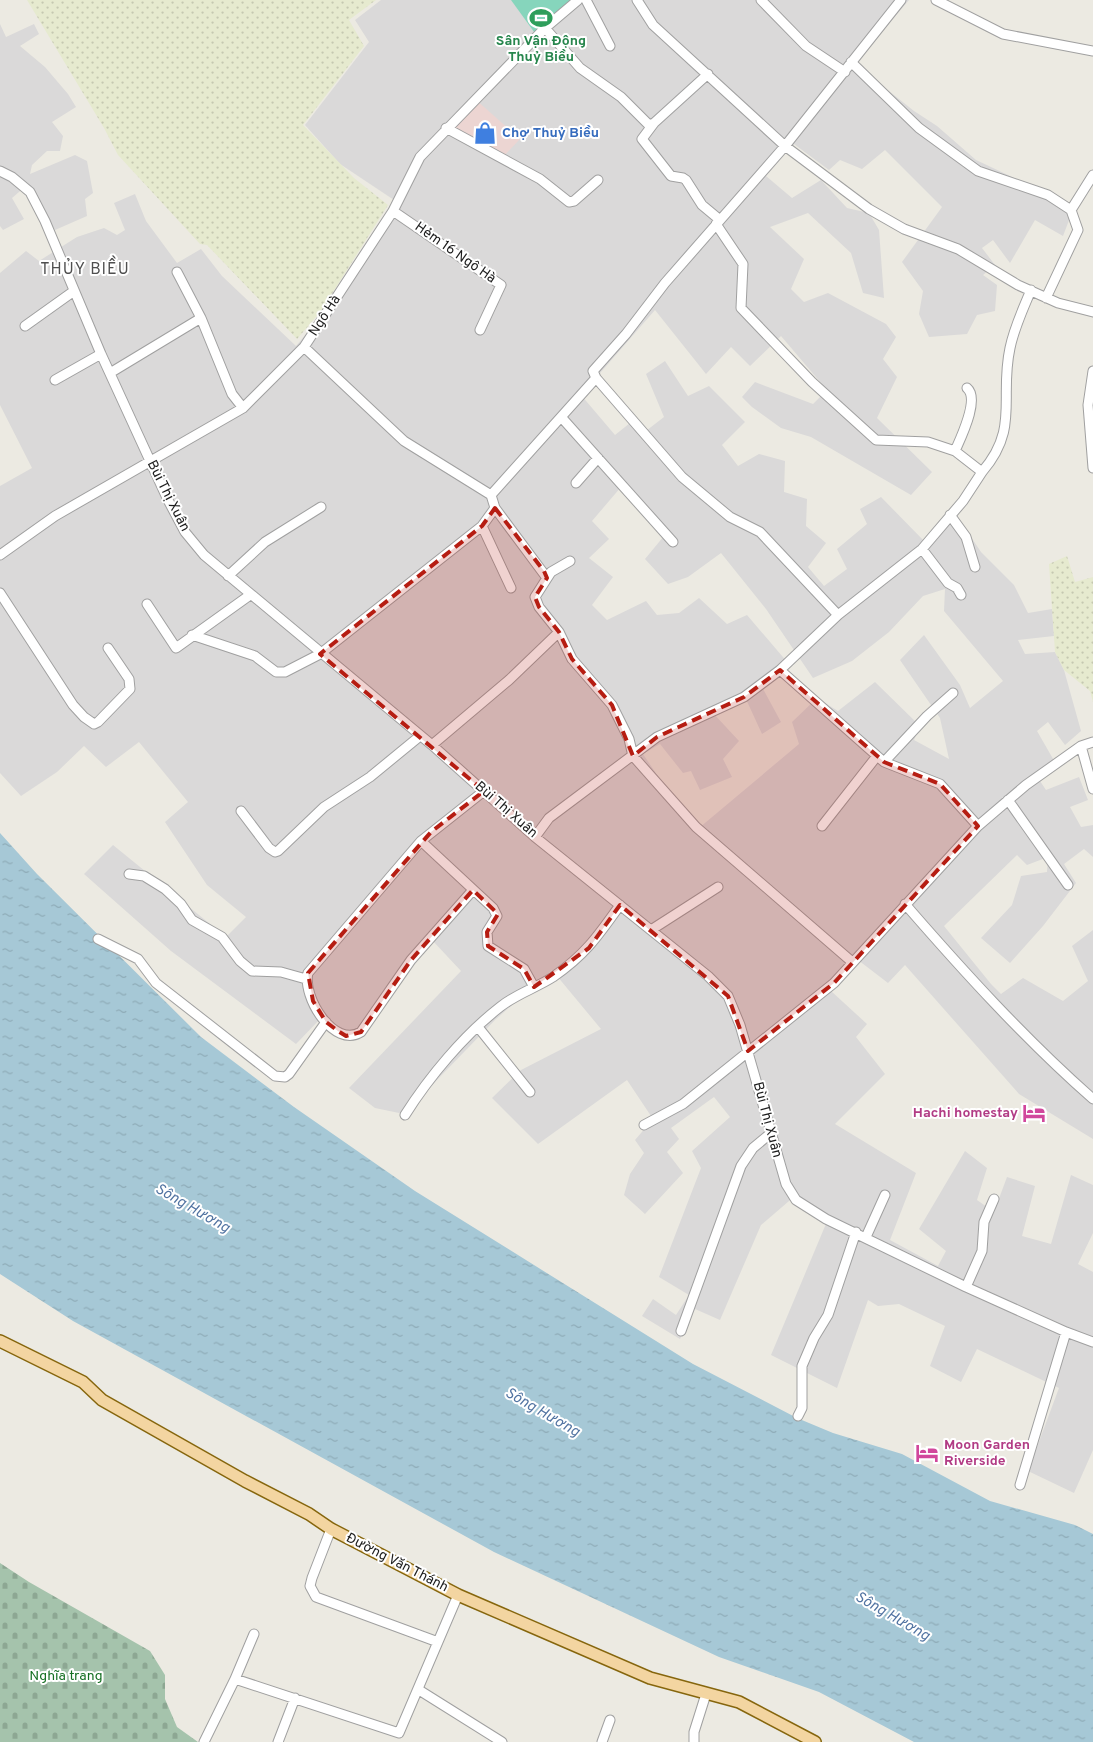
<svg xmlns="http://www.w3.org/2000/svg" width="1093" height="1742" viewBox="0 0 1093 1742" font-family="Overpass,sans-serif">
	<defs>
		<pattern id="farmland-dots" width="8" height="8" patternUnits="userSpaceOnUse" patternTransform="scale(1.25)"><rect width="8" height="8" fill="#e6eacf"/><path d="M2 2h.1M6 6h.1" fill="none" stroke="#c5c8b1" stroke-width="1.8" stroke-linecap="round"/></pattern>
		<pattern id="cemetery-stones" width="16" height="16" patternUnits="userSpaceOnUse" patternTransform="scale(1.25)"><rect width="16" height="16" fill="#a5c3ac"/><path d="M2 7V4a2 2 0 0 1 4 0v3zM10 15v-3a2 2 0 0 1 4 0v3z" fill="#8da793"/></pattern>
		<pattern id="water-ripples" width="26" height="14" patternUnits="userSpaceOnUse" patternTransform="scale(1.25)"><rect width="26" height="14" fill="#a6c8d6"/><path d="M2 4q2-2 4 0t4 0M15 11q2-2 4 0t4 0" fill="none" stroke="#8eabb7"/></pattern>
	</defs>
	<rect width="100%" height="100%" fill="#eceae2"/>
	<path fill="#dad9d9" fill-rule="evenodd" d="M381 0H909L855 64 914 111 937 126 976 160 1055 197 1071 215 1063 236 1035 220 1010 263 993 240 982 248 995 265 983 275 997 285 995 311 977 315 967 334 929 337 919 314 923 291 902 262 942 207 885 150 862 169 840 160 829 170 794 144 766 176 792 198 821 180 847 208 869 213 879 230 884 298 863 293 851 253 808 213 770 227 804 259 791 289 804 302 828 293 886 324 896 337 883 359 897 377 877 418 932 472 911 495 811 437 781 428 752 407 742 397 755 382 813 404 827 390 781 336 750 366 731 347 706 374 655 310 581 395 615 435 630 423 642 434 664 417 646 374 665 361 688 396 709 386 745 422 722 445 738 466 759 454 785 461 784 492 807 499 806 526 826 543 808 567 824 586 847 569 837 549 867 524 860 509 881 497 926 543 955 513 981 552 1014 585 1028 613 1052 609 1054 636 1018 640 1025 654 1055 652 1064 670 1081 731 1065 745 1048 722 1037 731 1056 764 1038 778 1046 790 1079 777 1088 800 1070 807 1081 827 1093 825V857L1084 849 1064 864 1076 883 1043 926 1010 963 981 938 1012 905 1021 876 1047 872 1048 857 1027 865 1017 855 944 926 991 984 1001 994 1023 978 1063 1001 1088 981 1072 946 1093 930V1139L1019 1094 905 965 888 983 858 960 831 991 867 1024 856 1037 885 1074 835 1124 916 1173 890 1240 938 1266 946 1251 919 1229 965 1151 987 1168 977 1200 994 1212 1007 1177 1035 1186 1022 1236 1051 1244 1071 1175 1093 1185V1233L1078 1264 1093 1272V1450L1074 1493 1028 1471 1059 1388 977 1349 961 1382 930 1366 945 1326 899 1304 878 1306 868 1300 837 1388 771 1355 828 1219 796 1195 761 1225 720 1320 695 1309 680 1339 642 1316 653 1299 676 1315 689 1295 659 1277 701 1168 692 1151 730 1117 714 1097 671 1128 679 1139 667 1152 683 1173 645 1214 624 1195 630 1174 644 1153 635 1140 653 1119 627 1080 538 1144 492 1098 521 1070 601 1029 552 970 495 1020 404 1114 375 1108 349 1088 461 971 432 940 359 1040 323 1016 296 1044 171 951 84 874 113 845 226 937 246 917 207 885 165 822 188 802 139 742 106 767 84 746 57 772 21 796 0 773V486L32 468 0 405V273L26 251 39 261 77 237 104 228 117 235 125 230 114 203 135 194 146 221 177 263 201 249 222 276 296 346 340 294 397 202 340 164 305 125 369 42 355 20ZM621 487 664 536 645 559 668 584 688 577 721 553 766 609 813 678 852 661 889 632 923 596 945 589 944 611 1003 681 970 708 960 685 924 635 900 660 940 718 949 759 914 740 920 726 875 682 838 711 817 698 792 722 799 744 699 828 684 815 643 754 660 744 683 773 691 771 700 790 732 777 723 759 739 741 713 713 745 697 762 734 781 722 762 687 788 663 747 615 727 624 699 598 679 613 657 615 646 601 607 620 592 605 613 577 589 558 609 539 592 521Z
		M0 24 6 37 34 24 39 34 20 46 45 67 68 94 76 107 52 122 63 136 60 151H47L32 165 30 174 75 155 87 161 93 193 85 199 87 216 55 230 26 186 12 198 24 219 3 230 0 226Z"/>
	<path fill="#ecd5d2" d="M475 99 520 139 501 159 446 128Z"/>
	<path fill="url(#farmland-dots)" d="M27 0H376L349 20 364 46 303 125 354 178 388 205 321 311 297 339 207 245 200 244 118 155 104 128Z
		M1067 556 1075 582 1093 577V702L1090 691 1064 670 1055 652 1049 564Z"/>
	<path fill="url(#cemetery-stones)" d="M0 1563 29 1582 150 1651 165 1675V1699L177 1727 198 1742H0Z"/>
	<path fill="#86d5bc" d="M511 0H578L537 36Z"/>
	<path fill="url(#water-ripples)" d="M0 833 37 874 201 1037 294 1107 415 1191 693 1364 797 1418 833 1433 902 1454 990 1501 1075 1525 1093 1534V1742H914L819 1692 719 1657 494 1552 73 1321 0 1274Z"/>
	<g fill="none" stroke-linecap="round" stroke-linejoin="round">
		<defs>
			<path id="minor" d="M586 0 610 46
				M637 0 653 25 785 146 869 209 904 229 958 249 1018 285 1058 303 1093 312
				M761 0 806 46 845 72
				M936 0 1003 34 1093 51
				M545 28 580 68 621 97 649 125 654 123 708 74
				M851 62 919 128 978 171 1048 195 1071 210 1078 230 1046 298
				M654 123 642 139 671 176 683 178 686 180 702 205 720 220
				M446 128 540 179 569 202 574 201 598 180
				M0 171 12 177 30 192 45 221 101 354 168 500 185 532 204 555 432 745 535 837 708 976 728 996 740 1025 786 1184 796 1200 826 1219 966 1287 1066 1332 1093 1342
				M1071 210 1093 175
				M393 211 501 285 480 330
				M716 224 743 264 741 308 812 382 876 440 928 442 955 451 982 472 963 501 922 549 838 615 780 670
				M177 272 201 318 232 394 243 408
				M25 326 74 291
				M304 347 404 441 491 495
				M1093 371 1088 405 1093 468
				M110 373 201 318
				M596 378 682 477 730 517 760 532 838 615
				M55 380 101 354
				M562 418 673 542
				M955 451C961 437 980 399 967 388
				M982 472C1020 428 999 398 1010 348 1014 328 1023 309 1031 290
				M576 483 598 458
				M495 508 547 578
				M950 515 966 537 975 567
				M482 526 511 588
				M922 549 948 583 957 588 961 595
				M0 555 55 516 243 408 304 347 393 211 420 157 545 28 578 0
				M570 561 551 572 535 597 539 607 559 632 572 659 612 705 629 739 633 756 696 827 851 961
				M228 576 265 542 321 507
				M0 593 73 705 84 717 94 724 98 722 130 689 129 679 108 648
				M147 604 176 648 250 595
				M192 635 255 656 276 672H285L320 654 482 526 495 508 491 495 596 378 593 371 626 334 665 283 785 146 901 0
				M432 745 509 680 559 632
				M1081 746 1093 789
				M884 762 927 716 953 693
				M1008 800 1068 885
				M241 811 269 848 275 852 278 851 324 807 370 777 420 736
				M822 826 877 756
				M535 837 549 818 657 737 744 697 780 670 884 762 940 784 978 826
				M421 841 493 908 497 916 487 932 488 946 524 969 534 987
				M129 874 144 876 165 889 181 904 192 920 222 937 240 961 252 971 281 972 306 979
				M473 890 411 960 361 1032C334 1049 302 997 308 973L421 841 484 791
				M905 904C964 972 1025 1039 1093 1099
				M651 930 718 887
				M98 939 138 959 156 983 275 1076 285 1077 289 1074 326 1022
				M478 1027 530 1092
				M405 1115C429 1077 464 1035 500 1007 516 994 536 988 553 977 585 955 598 936 620 905
				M644 1125 683 1104 834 983 978 826 1026 785 1081 746 1093 742
				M866 1237 885 1195
				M966 1287 982 1251 984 1222 994 1199
				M681 1331 741 1166 753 1148 771 1133
				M798 1416 802 1408V1366L814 1338 828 1315 856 1232
				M1020 1485 1066 1332
				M331 1529 312 1578 310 1586 316 1597 438 1642
				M235 1679 254 1634
				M419 1690 502 1742
				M204 1742 235 1679 399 1733 458 1595
				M278 1742 295 1698
				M602 1742 610 1720
				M694 1742V1732L706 1694"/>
			<path id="major" d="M0 1341 83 1382 102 1400 245 1481 309 1514 331 1529 458 1595 650 1678 739 1702 815 1742"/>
		</defs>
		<use href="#minor" stroke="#a0a0a0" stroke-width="11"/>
		<use href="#major" stroke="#86660d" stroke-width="14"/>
		<use href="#minor" stroke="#fff" stroke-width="9"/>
		<use href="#major" stroke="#f3d5a1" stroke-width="11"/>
	</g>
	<path fill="#b61d12" fill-opacity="0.2" stroke="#b61d12" stroke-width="4" stroke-dasharray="10 6" stroke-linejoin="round" d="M495 508 544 571 547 578 535 597 539 607 559 632 572 659 612 705 633 756 657 737 744 697 780 670 884 762 940 784 978 826 834 983 748 1051 728 996 620 905 589 948 534 987 524 969 488 946 487 932 498 914 473 890 411 960 361 1032 346 1036 338 1031 326 1022 313 1001 308 973 431 832 484 791 320 654 482 526Z"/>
	<defs>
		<symbol id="stadium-bare" viewBox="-9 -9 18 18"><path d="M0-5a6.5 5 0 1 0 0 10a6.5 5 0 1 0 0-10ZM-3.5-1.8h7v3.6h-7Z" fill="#2e9e5b" stroke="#fff" stroke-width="2.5" paint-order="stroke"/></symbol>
		<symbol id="shop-bare" viewBox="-9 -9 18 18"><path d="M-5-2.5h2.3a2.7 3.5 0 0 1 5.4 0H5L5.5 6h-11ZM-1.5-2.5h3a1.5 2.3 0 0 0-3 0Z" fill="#3f7fe0" stroke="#fff" stroke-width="2.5" paint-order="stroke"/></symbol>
		<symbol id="hotel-bare" viewBox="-9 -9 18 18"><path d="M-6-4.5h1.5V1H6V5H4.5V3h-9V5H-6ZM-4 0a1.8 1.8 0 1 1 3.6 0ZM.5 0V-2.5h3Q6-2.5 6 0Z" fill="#d1479c" stroke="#fff" stroke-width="2.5" paint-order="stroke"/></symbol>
	</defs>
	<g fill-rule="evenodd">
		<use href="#stadium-bare" x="525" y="2" width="32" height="32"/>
		<use href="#shop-bare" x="469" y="117" width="32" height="32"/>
		<use href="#hotel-bare" x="1018" y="1097" width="32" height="32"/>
		<use href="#hotel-bare" x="911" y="1437" width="32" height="32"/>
	</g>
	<g text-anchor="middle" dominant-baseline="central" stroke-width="4" stroke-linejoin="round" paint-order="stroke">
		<g font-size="14" font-weight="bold" fill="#27864d" stroke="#fff">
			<text x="541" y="41">Sân Vận Động<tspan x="541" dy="16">Thuỷ Biều</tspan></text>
		</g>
		<g font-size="14" font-weight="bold" fill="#366cbe" stroke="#fff" text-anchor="start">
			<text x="502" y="133">Chợ Thuỷ Biều</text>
		</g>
		<g font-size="14" fill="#1c1c1c" stroke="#fff">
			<text transform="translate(455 253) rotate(35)">Hẻm 16 Ngô Hà</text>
			<text transform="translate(325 316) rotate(-57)">Ngô Hà</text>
			<text transform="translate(168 496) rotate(63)">Bùi Thị Xuân</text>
			<text transform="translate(506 810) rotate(41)">Bùi Thị Xuân</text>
			<text transform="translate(767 1120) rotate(75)">Bùi Thị Xuân</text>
			<text transform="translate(397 1563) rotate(27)">Đường Văn Thánh</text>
		</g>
		<g font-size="14" font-weight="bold" fill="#b23c85" stroke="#fff" text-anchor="end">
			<text x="1018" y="1113">Hachi homestay</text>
			<text x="944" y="1445" text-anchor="start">Moon Garden<tspan x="944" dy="16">Riverside</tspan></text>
		</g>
		<g font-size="14" fill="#156f22" stroke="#fff">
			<text x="66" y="1676">Nghĩa trang</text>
		</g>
		<g font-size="15" font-style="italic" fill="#5274a2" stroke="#fff">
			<text transform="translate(192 1209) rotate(30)">Sông Hương</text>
			<text transform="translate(542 1413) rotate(30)">Sông Hương</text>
			<text transform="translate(892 1617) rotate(30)">Sông Hương</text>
		</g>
		<g font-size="16" letter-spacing="1" fill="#4f4f4f" stroke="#fff">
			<text x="85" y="270">THỦY BIỀU</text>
		</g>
	</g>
</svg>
